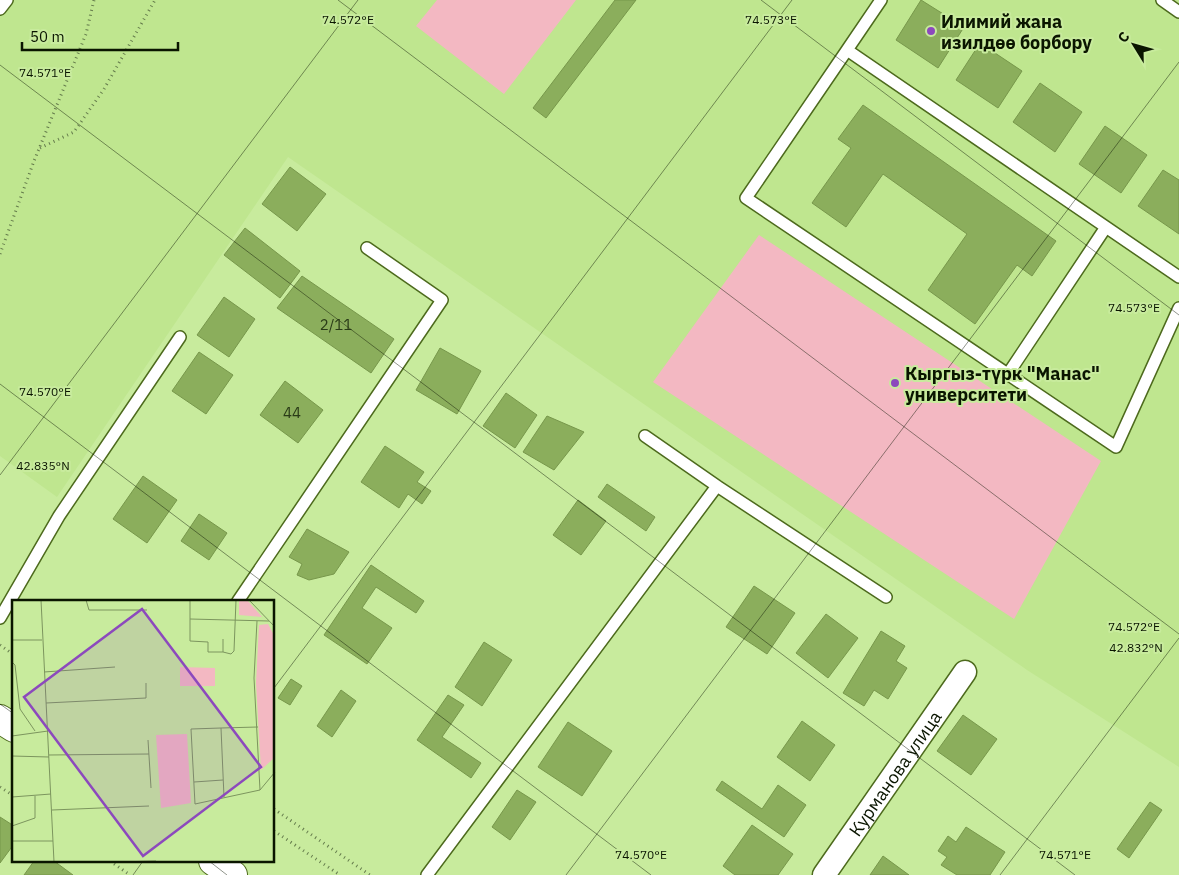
<svg xmlns="http://www.w3.org/2000/svg" width="1179" height="875" viewBox="0 0 1179 875" font-family="'IBM Plex Sans',sans-serif">
	<rect width="100%" height="100%" fill="#c8eb9d"/>
	<path fill="#bfe68f" d="M0 0H1179V767L1027 670 288 157 57 497 0 456Z"/>
	<path fill="#f3b8c2" d="M437 0H576L504 94 416 26Z
		M759 235 1101 461 1014 619 653 382Z"/>
	<path fill="#8bae5c" stroke="#77974b" d="M615 0H636L546 118 533 108Z
		M921 0 964 27 938 68 896 40Z
		M980 43 1022 71 998 108 956 80Z
		M1040 83 1082 112 1055 152 1013 122Z
		M863 105 1056 241 1032 276 1017 265 975 324 928 290 967 234 883 174 846 227 812 203 851 148 838 139Z
		M1105 126 1147 155 1121 193 1079 164Z
		M290 167 326 194 297 231 262 204Z
		M1163 170 1179 180V234L1138 206Z
		M245 228 300 271 280 298 224 255Z
		M302 276 394 339 371 373 277 308Z
		M224 297 255 319 229 357 197 335Z
		M440 348 481 371 457 414 416 390Z
		M199 352 233 375 206 414 172 391Z
		M285 381 323 410 298 443 260 415Z
		M506 393 537 415 515 448 483 426Z
		M547 416 584 432 554 470 523 452Z
		M385 446 424 472 417 482 431 491 422 504 408 494 399 508 361 482Z
		M143 476 177 500 147 543 113 519Z
		M607 484 655 517 646 531 598 497Z
		M578 500 606 521 581 555 553 535Z
		M199 514 227 533 209 560 181 541Z
		M307 529 349 552 334 574 309 580 297 575 302 564 289 557Z
		M371 565 424 601 416 613 376 587 362 608 392 628 367 664 324 635Z
		M754 586 795 613 767 654 726 627Z
		M826 614 858 638 828 678 796 653Z
		M881 631 905 646 896 661 907 668 888 699 874 690 864 706 843 693Z
		M484 642 512 660 482 706 455 687Z
		M291 679 302 686 290 705 278 698Z
		M341 690 356 701 332 737 317 726Z
		M448 695 464 705 442 737 481 763 471 778 417 740Z
		M963 715 997 739 971 775 937 751Z
		M802 721 835 745 810 781 777 757Z
		M568 722 612 751 582 796 538 767Z
		M722 781 762 809 778 785 806 805 784 837 716 790Z
		M517 790 536 802 510 840 492 827Z
		M1150 802 1162 810 1129 858 1117 849Z
		M0 817 14 826V844L0 863Z
		M752 825 793 854 778 875H735L723 866Z
		M966 827 1005 852 990 875H957L941 865 947 857 938 851 948 836 956 842Z
		M883 856 909 875H870Z
		M34 861H54L73 875H24Z"/>
	<g fill="none" stroke-linecap="round" stroke-linejoin="round">
		<defs>
			<path id="lane" d="M1162 0 1179 12
				M0 9 7 0
				M847 50 881 0
				M1179 277 847 50 746 198 1116 447 1179 308
				M1008 374 1106 227
				M645 436 717 486 886 597
				M238 601 442 300 367 248
				M0 618 59 516 180 337
				M427 875 717 486"/>
			<g id="street">
				<path id="s1" d="M824 875 965 672"/>
			</g>
			<path id="secondary" d="M0 719 14 728
				M213 861 233 875"/>
		</defs>
		<use href="#lane" stroke="#4d6a1d" stroke-width="14"/>
		<use href="#street" stroke="#4d6a1d" stroke-width="25"/>
		<use href="#secondary" stroke="#4d6a1d" stroke-width="30"/>
		<path stroke="#657c4c" stroke-width="3" stroke-dasharray="1 4" stroke-linecap="butt" d="M40 148 74 132 104 89 155 0
			M0 254 34 161 86 34 94 0
			M0 645 14 655
			M0 787 14 796
			M274 809 370 875
			M274 831 340 875
			M110 861 130 875"/>
		<use href="#lane" stroke="#fff" stroke-width="11"/>
		<use href="#street" stroke="#fff" stroke-width="22"/>
		<use href="#secondary" stroke="#fff" stroke-width="28"/>
	</g>
	<path fill="none" stroke="#0a1500" stroke-width="1" stroke-opacity="0.45" d="M338 0 1179 634M761 0 1179 315M0 65 1075 875M0 384 651 875M0 475 358 0M274 688 792 0M0 704 14 714M209 861 227 875M133 875 143 861M566 875 1179 62M1000 875 1179 638"/>
	<g fill="#8c49bd" stroke="#c8eb9d" stroke-width="2">
		<circle cx="931" cy="31" r="5"/>
		<circle cx="895" cy="383" r="5"/>
	</g>
	<g text-anchor="middle" dominant-baseline="central" stroke-width="4" stroke-linejoin="round" paint-order="stroke">
		<g font-size="15" fill="#2a3b17">
			<text x="336" y="324">2/11</text>
			<text x="292" y="412">44</text>
		</g>
		<g font-size="18" font-weight="bold" fill="#0a1500" stroke="#c8eb9d" text-anchor="start">
			<text x="941" y="21">Илимий жана<tspan x="941" dy="21">изилдөө борбору</tspan></text>
			<text x="905" y="373">Кыргыз-түрк "Манас"<tspan x="905" dy="21">университети</tspan></text>
		</g>
		<g font-size="18" fill="#0a1500" stroke="#c8eb9d">
			<text stroke="none"><textPath href="#s1" startOffset="124">Курманова улица</textPath></text>
		</g>
	</g>
	<g transform="translate(12 600)">
		<rect width="262" height="262" fill="#c8eb9d"/>
		<path d="M227 0 236 1 250 17 227 15ZM256 24 263 37 262 158 249 170 244 83 247 25ZM168 67 203 68V86H168ZM175 134 179 203 149 208 144 135Z" fill="#f3b8c2"/>
		<path fill="none" stroke="#7c955e" stroke-width="1" d="M29 0 42 262M74 0 77 10H135M178 0V19L257 21M237 0 263 27M178 19V41L196 42V52H211V39M245 21 242 78 248 190M0 40H30M211 52 219 54 222 51 224 0M0 62 3 65 8 109 23 131M32 72 103 67M34 103 134 98V83M209 128 246 127M0 136 36 131M136 140 139 188M37 155 137 154M0 156 37 157M182 182 211 180M0 197 39 194M212 197 209 128 179 129 183 204 248 190 263 172M40 210 137 206M0 226 23 218V196M0 241H41M104 262 144 261"/>
		<path fill="#8c49bd" fill-opacity="0.15" stroke="#8c49bd" stroke-width="2.5" d="M130 9 249 167 131 256 12 97Z"/>
		<rect width="262" height="262" fill="none" stroke="#0a1500" stroke-width="2.5"/>
	</g>
	<g font-size="12" text-anchor="middle" fill="#0a1500" stroke="#c8eb9d" stroke-width="4" stroke-linejoin="round" paint-order="stroke">
		<text x="348" y="24">74.572°E</text>
		<text x="771" y="24">74.573°E</text>
		<text x="45" y="77">74.571°E</text>
		<text x="1134" y="312">74.573°E</text>
		<text x="45" y="396">74.570°E</text>
		<text x="43" y="470">42.835°N</text>
		<text x="1134" y="631">74.572°E</text>
		<text x="1136" y="652">42.832°N</text>
		<text x="641" y="859">74.570°E</text>
		<text x="1065" y="859">74.571°E</text>
	</g>
	<g transform="translate(1134 45) rotate(307)" stroke="#c8eb9d" stroke-width="4" paint-order="stroke">
	<path d="M0-4L9 19L0 12L-9 19Z" fill="#0a1500"/>
	<text y="-8" font-size="14" font-weight="bold" text-anchor="middle" fill="#0a1500">С</text>
	</g>
	<path d="M22 42v8h156v-8" fill="none" stroke="#0a1500" stroke-width="2.5"/>
	<text x="30" y="42" font-size="15" fill="#0a1500" stroke="#c8eb9d" stroke-width="4" paint-order="stroke">50 m</text>
</svg>
